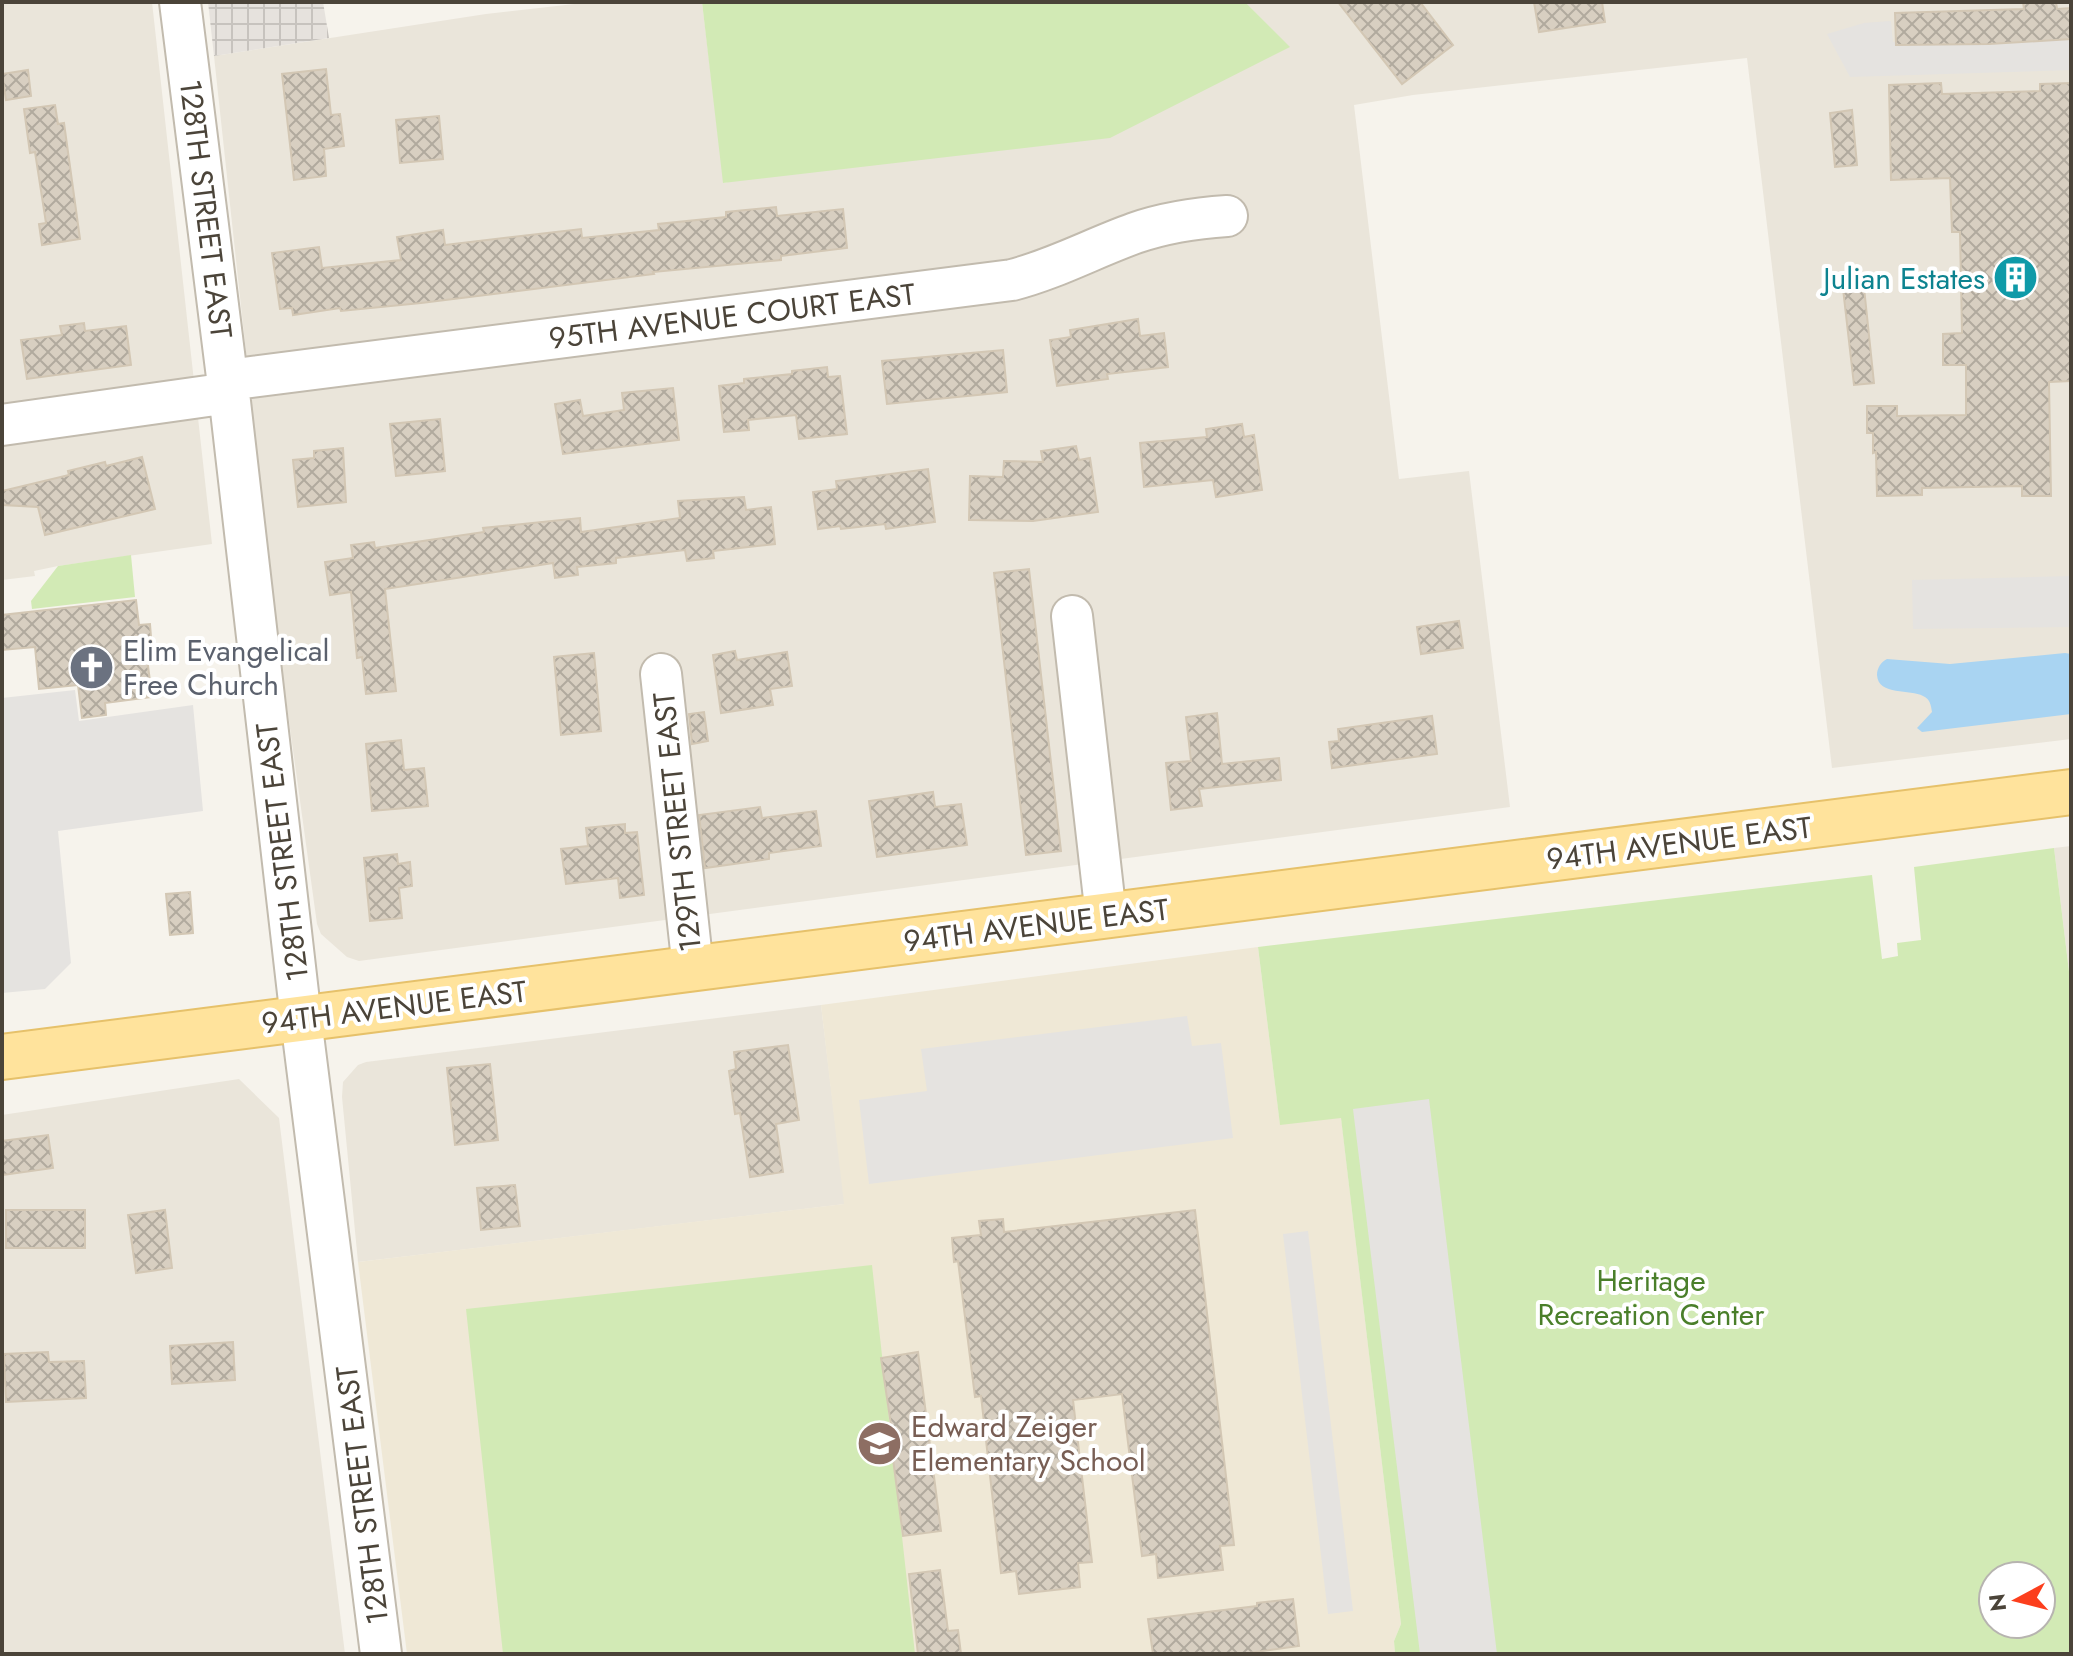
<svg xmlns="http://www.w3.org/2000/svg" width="2073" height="1656" viewBox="0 0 2073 1656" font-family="Jost,sans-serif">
	<defs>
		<pattern id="industrial-grid" width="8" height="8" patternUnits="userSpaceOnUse" patternTransform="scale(2)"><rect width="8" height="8" fill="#e6e2dd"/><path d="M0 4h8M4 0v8" fill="none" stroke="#c7c3be"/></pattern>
		<pattern id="building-cross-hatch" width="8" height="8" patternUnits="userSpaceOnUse" patternTransform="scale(2)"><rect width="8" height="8" fill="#d8cfc1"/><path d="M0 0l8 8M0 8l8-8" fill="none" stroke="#b1aa9e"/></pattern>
	</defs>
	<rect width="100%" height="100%" fill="#f6f3ec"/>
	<path fill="#eae5da" d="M2 2H152L212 544 58 566 34 571 35 576 2 580Z
		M592 2H702L724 183 1289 47 1245 2H2071V739L1832 768 1747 58 1413 95 1354 105 1399 479 1469 471 1510 807 359 961 347 957 321 934 317 924 274 612 214 56 486 14Z
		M2071 846V988L2054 848Z
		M821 1005 845 1204 358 1262 342 1097 343 1082 358 1065 366 1062Z
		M239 1079 279 1118 345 1654H2V1115Z"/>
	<path fill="url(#industrial-grid)" d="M208 2H323L329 38 214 56Z"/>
	<path fill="#efe8d6" d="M1258 947 1280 1124 1341 1117 1401 1624 1394 1641 1395 1654H407L358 1262 844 1204 821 1005Z"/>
	<path fill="#d2eab5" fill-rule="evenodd" d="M702 2H1245L1290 47 1110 138 723 183Z
		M131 555 135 597 32 609 31 601 58 566Z
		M2054 848 2071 988V1654H1395L1394 1641 1401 1624 1341 1118 1280 1125 1258 947 1872 875 1882 959 1898 956 1897 943 1921 940 1914 867ZM1993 1576H2041V1624H1993Z
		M872 1265 915 1654H503L466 1309Z"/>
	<path fill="#e5e3e0" d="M1891 21 1893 42 2071 39V70L1850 77 1827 34 1864 23Z
		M2071 576V627L1913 629 1912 580Z
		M75 690 79 721 193 705 203 811 58 831 71 963 45 989 2 993V698Z
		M1187 1016 1192 1046 1221 1043 1233 1138 869 1184 859 1100 927 1091 921 1049Z
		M1429 1099 1497 1654H1420L1353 1109Z
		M1308 1231 1353 1611 1328 1614 1283 1234Z"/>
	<path fill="#a9d4f2" d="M2065 653 2071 654V714L1922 732 1917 728 1932 712C1931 705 1930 699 1923 696 1911 689 1878 696 1877 675 1877 668 1881 662 1887 659L1950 664Z"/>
	<path fill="url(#building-cross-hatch)" stroke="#d3c7b4" stroke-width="2" d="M1338 2H1420L1453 45 1402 84Z
		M1534 2H1602L1605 22 1539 32Z
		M2023 2H2056L2057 9 2071 8V39L1989 44 1896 45 1895 13 2024 9Z
		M326 69 331 115 340 114 344 146 324 149 326 176 294 180 282 74Z
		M28 70 31 96 6 100 2 74Z
		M1941 83 1942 94 2040 91V84L2071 83V381L2049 382 2051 496H2022V486L1922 488V495L1877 496 1876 452 1873 453V433H1867V406H1897V416L1966 415V365H1943V334L1962 333 1960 232H1952L1950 178 1891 180 1889 85Z
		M55 105 58 124 64 123 80 239 42 245 39 224 46 223 35 152 30 153 24 109Z
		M1852 110 1857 165 1835 167 1830 113Z
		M439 116 443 159 400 163 396 120Z
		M776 207 777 216 843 209 847 248 781 256V260L653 272 654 274 421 303 341 311 340 308 293 315 292 308 280 309 272 253 319 247 322 268 401 260 397 237 443 230 445 245 581 229 582 238 659 230 658 224 726 217V212Z
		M1863 278 1874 383 1854 385 1842 280Z
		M1138 319 1140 336 1164 333 1168 367 1107 374 1108 379 1057 386 1050 340 1071 337 1070 330Z
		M84 323 85 331 126 326 131 365 27 379 21 340 62 335 60 326Z
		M1003 350 1007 392 887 404 882 361Z
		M827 367 828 377 840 376 847 434 799 439 796 415 748 420 749 430 724 432 719 386 744 383V379L792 374V371Z
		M673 388 679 440 563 454 555 404 580 400 583 416 624 410 622 393Z
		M440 419 445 471 396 476 390 424Z
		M1242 424 1244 437 1254 435 1262 490 1216 497 1213 480 1144 487 1140 443 1207 437 1206 429Z
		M1076 446 1079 460 1090 458 1098 512 1033 521 969 520 970 476 1003 477 1004 461 1043 462 1041 451Z
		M343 448 346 502 298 507 293 460 314 458V451Z
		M142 457 155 509 45 535 38 507 2 505V491L69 475 68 471 105 462 106 466Z
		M928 469 935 522 886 529 885 524 841 529 840 526 818 529 813 492 837 489 836 481Z
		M744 497 746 510 771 507 775 544 713 551 714 558 687 561 685 550 616 558V563L577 567 578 575 555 578 553 563 385 589 396 691 366 694 362 657 357 658 351 592 330 595 325 562 353 558 351 545 374 542 375 548 484 532 483 528 580 518 581 532 680 518 678 501Z
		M1029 569 1061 851 1026 855 994 573Z
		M136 600 139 625 150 624 152 650H146L152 697 105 703 106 715 82 718 78 685 39 689 35 647 2 650V615Z
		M1459 621 1463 648 1421 654 1417 627Z
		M735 651 737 660 787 652 792 686 770 689 773 705 721 713 713 655Z
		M594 653 601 731 561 735 554 657Z
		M704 712 708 741 692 744 689 714Z
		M1217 713 1222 764 1279 758 1281 780 1199 789 1202 806 1171 810 1166 763 1191 761 1186 717Z
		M1432 716 1437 754 1332 768 1329 742 1339 741 1338 729Z
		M401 740 404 770 424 768 428 806 372 811 366 744Z
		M933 792 935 807 961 804 967 845 877 857 869 801Z
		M760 807 762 818 816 811 821 846 769 853V859L705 868 699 815Z
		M625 824V833L637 832 644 895 620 898 618 878 566 884 561 849 588 846 586 828Z
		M397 854 398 864 410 862 412 886 399 888 402 918 370 921 364 858Z
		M190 892 193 933 170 935 166 894Z
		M788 1045 799 1120 776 1124 783 1172 750 1177 740 1113 735 1114 729 1071 736 1069 734 1052Z
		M490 1064 498 1140 455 1145 447 1068Z
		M48 1135 53 1168 2 1175V1141Z
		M515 1185 520 1226 481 1230 477 1188Z
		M6 1210H85V1248H6Z
		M165 1210 172 1268 136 1273 128 1215Z
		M1195 1210 1234 1545 1220 1546 1223 1570 1158 1578 1156 1554 1142 1556 1122 1394 1073 1400 1092 1562 1078 1563 1080 1587 1019 1594 1016 1571 1001 1573 981 1396 975 1397 958 1261 954 1262 952 1238 981 1235 979 1221 1003 1219 1004 1232Z
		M233 1342 235 1380 172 1384 170 1346Z
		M48 1352 49 1362 84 1361 86 1398 6 1402 4 1354Z
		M918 1352 941 1531 903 1536 893 1459 896 1458 881 1358Z
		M940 1570 948 1631 958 1630 961 1654H918L909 1574Z
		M1293 1599 1299 1646 1241 1654H1153L1148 1619 1257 1606V1603Z"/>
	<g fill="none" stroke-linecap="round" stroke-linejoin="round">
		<defs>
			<path id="minor" d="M180 2 229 393 301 1019 381 1654
				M228 380 1012 280C1055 269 1093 248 1135 233 1164 223 1196 218 1227 216
				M2 425 229 393
				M1072 616 1106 916
				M661 674 693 969"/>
			<path id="major" d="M2 1057 2071 792"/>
		</defs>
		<use href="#minor" stroke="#c2bbae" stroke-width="44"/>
		<use href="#major" stroke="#e6c16a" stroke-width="48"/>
		<use href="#minor" stroke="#fff" stroke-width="40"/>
		<use href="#major" stroke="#ffe39c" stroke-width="44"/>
	</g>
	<defs>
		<symbol id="building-disc" viewBox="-11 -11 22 22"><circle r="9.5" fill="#0f9aa8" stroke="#fff"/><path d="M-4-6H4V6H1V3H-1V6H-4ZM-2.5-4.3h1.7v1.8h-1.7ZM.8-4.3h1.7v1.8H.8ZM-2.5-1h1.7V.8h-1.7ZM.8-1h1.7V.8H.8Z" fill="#fff"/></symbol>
		<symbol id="church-disc" viewBox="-11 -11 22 22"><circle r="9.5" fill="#6b7280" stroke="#fff"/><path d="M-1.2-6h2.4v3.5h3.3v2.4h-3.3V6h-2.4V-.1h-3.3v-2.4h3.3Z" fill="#fff"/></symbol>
		<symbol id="school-disc" viewBox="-11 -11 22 22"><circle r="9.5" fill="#8d6e63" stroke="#fff"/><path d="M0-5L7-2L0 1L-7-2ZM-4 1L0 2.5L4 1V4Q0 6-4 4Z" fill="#fff"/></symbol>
	</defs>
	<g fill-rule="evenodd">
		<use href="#building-disc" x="1990" y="252" width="51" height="51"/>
		<use href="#church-disc" x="66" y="642" width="51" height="51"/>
		<use href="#school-disc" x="854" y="1418" width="51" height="51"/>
	</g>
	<g text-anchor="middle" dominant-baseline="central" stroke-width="8" stroke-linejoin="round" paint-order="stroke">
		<g font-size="30" fill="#4b4439" stroke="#fff">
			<text transform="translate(206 209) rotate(83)">128TH STREET EAST</text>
			<text transform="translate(732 316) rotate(-7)">95TH AVENUE COURT EAST</text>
			<text transform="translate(677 822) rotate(-96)">129TH STREET EAST</text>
			<text transform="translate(1679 843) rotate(-7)">94TH AVENUE EAST</text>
			<text transform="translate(282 852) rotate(-97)">128TH STREET EAST</text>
			<text transform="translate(1036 925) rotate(-7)">94TH AVENUE EAST</text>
			<text transform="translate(394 1007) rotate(-7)">94TH AVENUE EAST</text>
			<text transform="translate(362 1495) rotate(-97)">128TH STREET EAST</text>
		</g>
		<g font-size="30" fill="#0d838f" stroke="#fff" text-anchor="end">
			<text x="1985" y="278">Julian Estates</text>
		</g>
		<g font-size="30" fill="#5b616d" stroke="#fff" text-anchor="start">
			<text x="123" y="650">Elim Evangelical<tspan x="123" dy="34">Free Church</tspan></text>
		</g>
		<g font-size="30" fill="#4a7f2a" stroke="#fff">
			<text x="1651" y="1280">Heritage<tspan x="1651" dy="34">Recreation Center</tspan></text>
		</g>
		<g font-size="30" fill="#785e54" stroke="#fff" text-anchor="start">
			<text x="911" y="1426">Edward Zeiger<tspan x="911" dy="34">Elementary School</tspan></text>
		</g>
	</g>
	<rect width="2073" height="1656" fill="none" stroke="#4b4439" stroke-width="8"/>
	<g transform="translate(2017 1600) rotate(263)"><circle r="38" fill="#ffffff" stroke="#b7b4b0" stroke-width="2"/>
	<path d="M0-6L14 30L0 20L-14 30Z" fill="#fc3f1d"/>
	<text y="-12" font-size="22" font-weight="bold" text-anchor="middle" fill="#4b4439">N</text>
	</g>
</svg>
